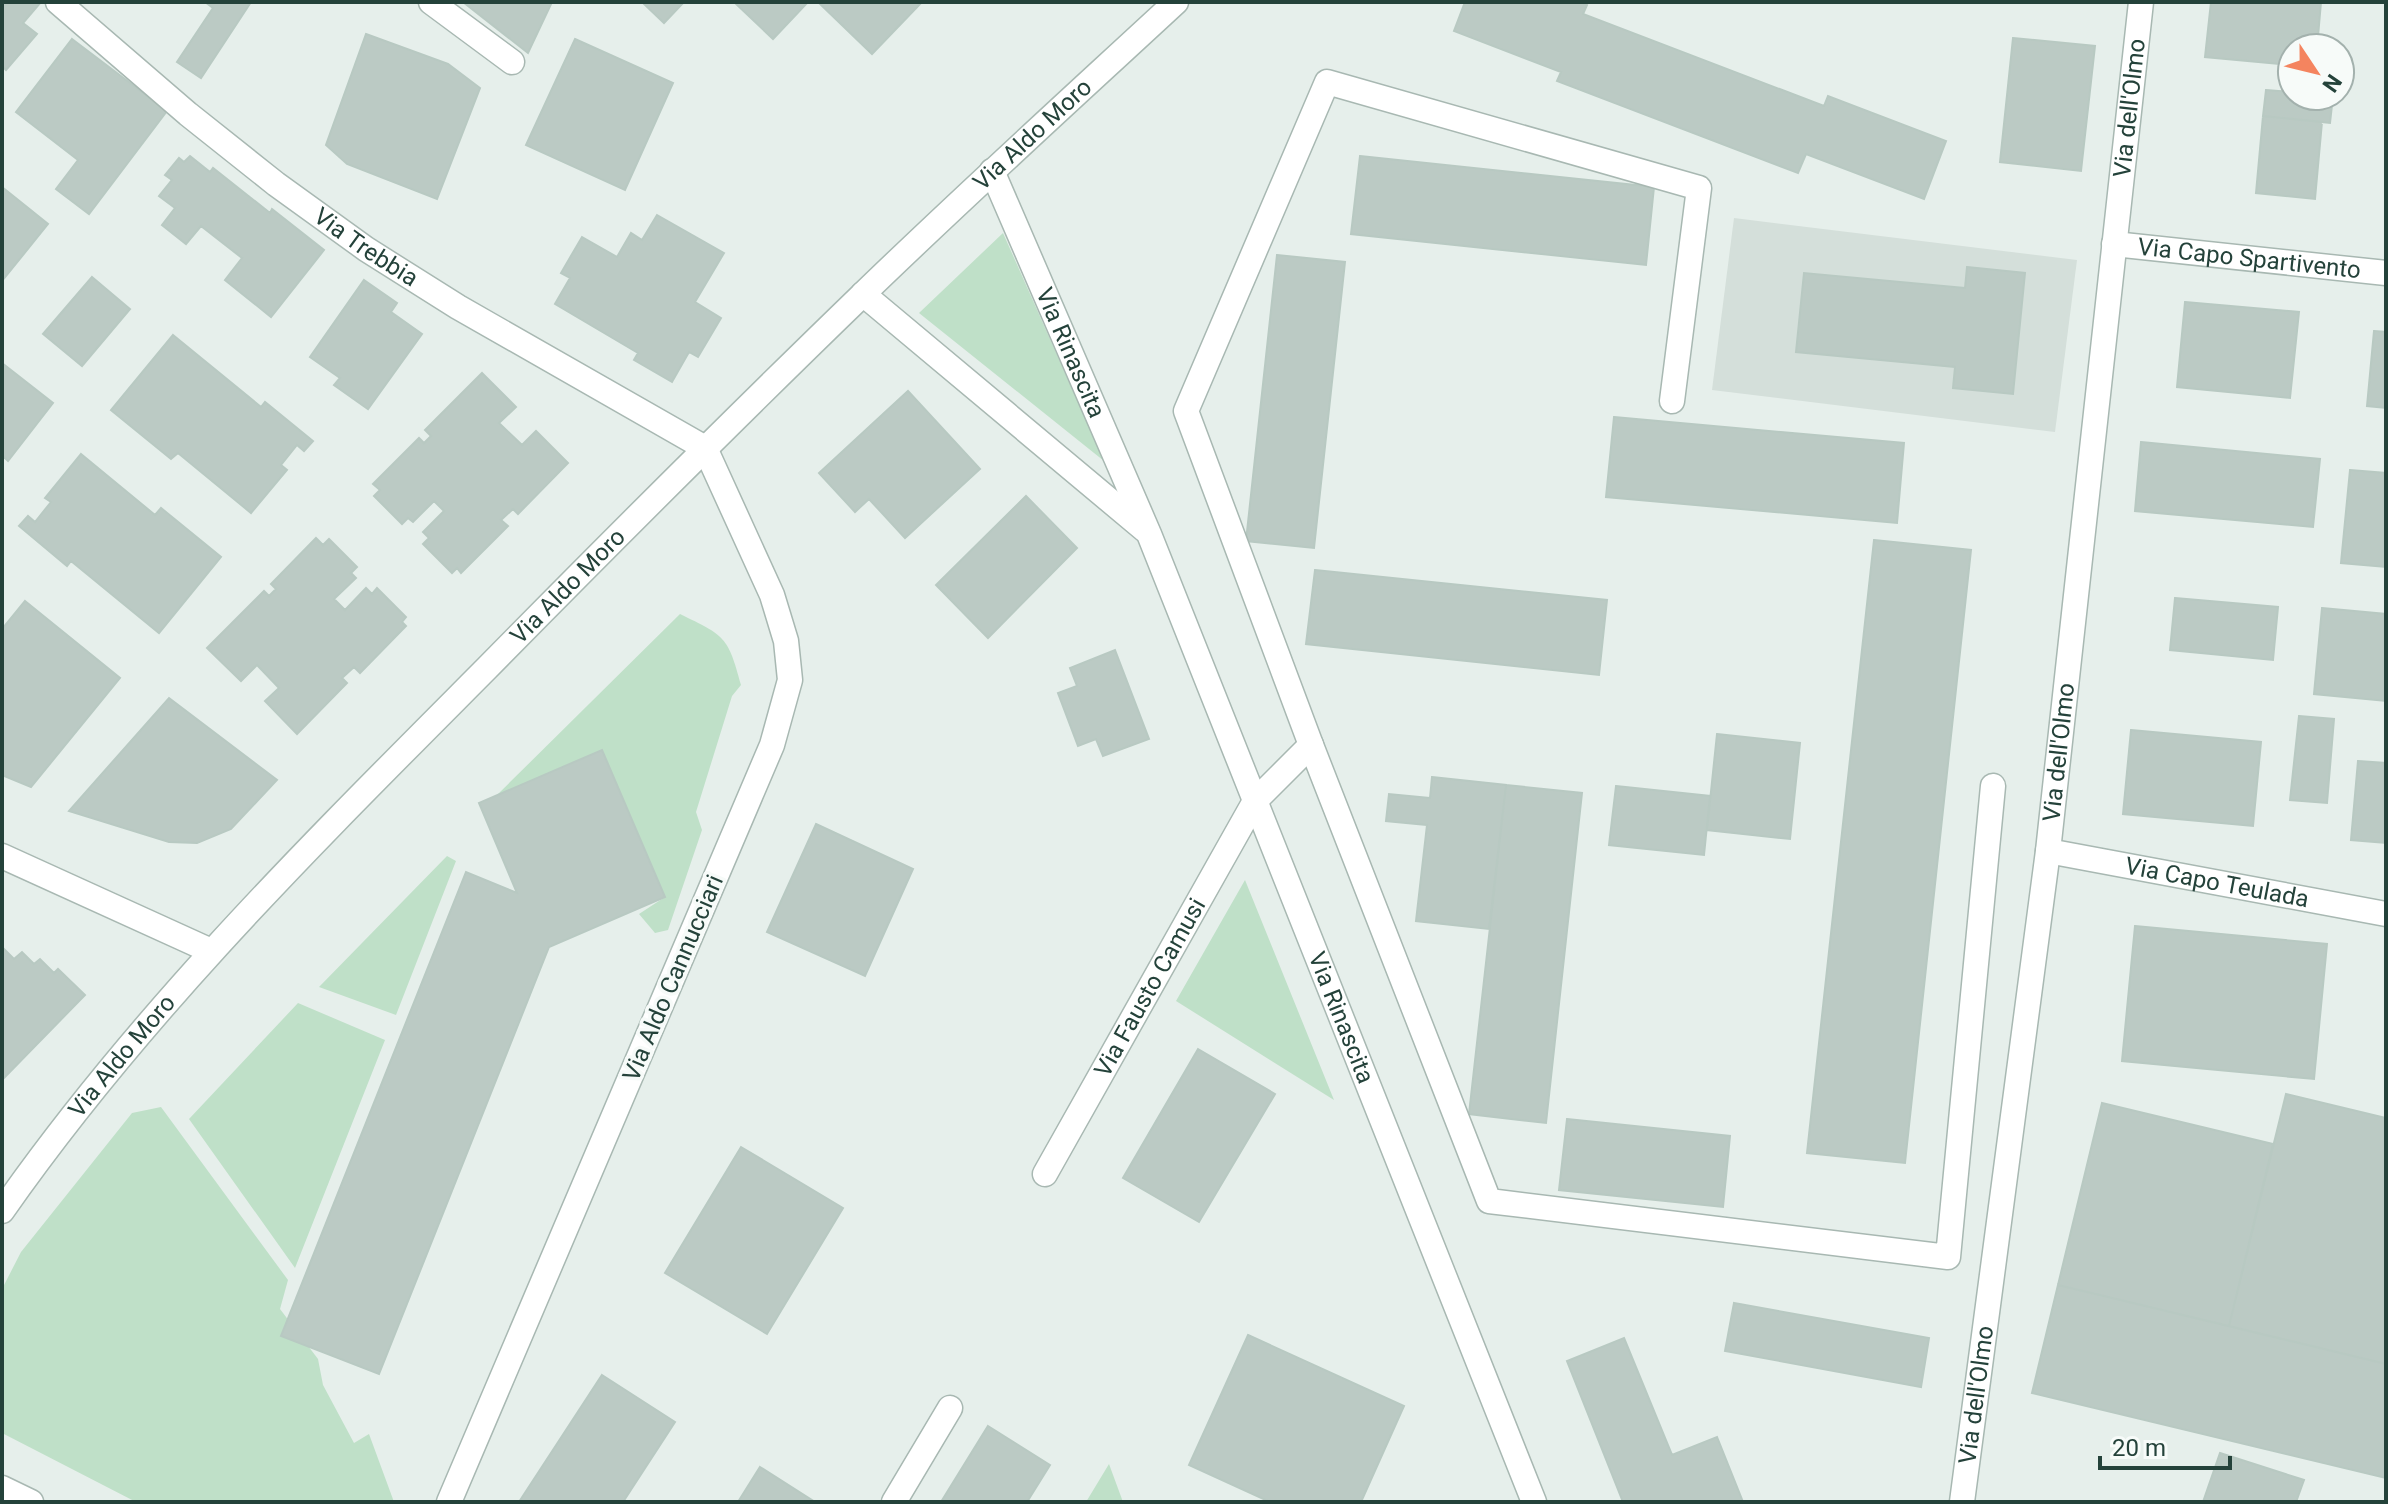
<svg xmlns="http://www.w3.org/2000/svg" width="2388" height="1504" viewBox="0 0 2388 1504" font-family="Roboto,sans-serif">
	<rect width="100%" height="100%" fill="#e6efeb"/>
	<path fill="#d4dfda" d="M1734 218 2077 260 2055 432 1712 390Z"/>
	<path fill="#bfe0c8" d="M1003 233 1104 461 919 313Z
		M680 614C725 636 728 636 741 685L732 696 696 812 702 830 668 930 655 933 639 914 665 897 497 795Z
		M447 856 456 861 396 1015 319 987Z
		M1245 880 1334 1100 1176 1001Z
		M298 1003 385 1040 295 1268 189 1119Z
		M161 1107 288 1280 280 1309 318 1359 323 1385 354 1443 369 1434 394 1502H136L2 1433V1289L21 1252 132 1113Z
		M1109 1464 1123 1502H1086Z"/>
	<path fill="#bbcac4" stroke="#b8c9c2" stroke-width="2" d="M2 2H41L23 23 37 34 6 70 2 66Z
		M205 2H251L201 78 177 62 213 8Z
		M463 2H552L528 53Z
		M642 2H684L664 23Z
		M734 2H808L773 39Z
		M818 2H922L872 54Z
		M1465 2H1580L1587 5 1583 14 1824 106 1828 96 1946 141 1924 199 1806 154 1798 173 1557 81 1561 72 1454 31Z
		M2211 2H2321L2317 48H2292V65L2205 57Z
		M366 34 448 64 480 88 437 199 347 164 326 145Z
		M2013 38 2095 46 2081 171 2000 162Z
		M72 39 167 111 89 214 56 189 78 160 16 112Z
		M575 39 673 83 625 190 526 145Z
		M2266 90 2292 92V96H2333L2330 123 2263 116Z
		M2263 116 2322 122 2315 199 2256 193Z
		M190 156 210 172 213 168 270 213 272 209 324 250 271 317 225 280 242 258 201 226 186 244 162 225 175 208 159 196 172 180 165 175 179 158 184 162Z
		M1360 156 1654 187 1646 265 1351 234Z
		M2 187 48 224 2 281Z
		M657 215 724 253 695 302 721 318 698 357 689 352 672 382 634 360 638 353 555 304 570 278 561 273 582 237 617 257 631 233 642 240Z
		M1277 255 1345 262 1314 548 1246 541Z
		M1967 267 2025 273 2013 394 1953 388 1955 367 1796 352 1804 273 1965 288Z
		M92 277 130 309 82 366 43 334Z
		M364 280 397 303 391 312 422 334 368 409 334 385 340 378 310 357Z
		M2185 302 2299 312 2290 398 2177 387Z
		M2374 331 2386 332V408L2367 406Z
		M173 335 261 407 265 402 313 441 304 451 297 445 281 465 287 470 251 513 178 453 171 459 111 410Z
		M2 363 53 403 8 461 4 457 2 460Z
		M482 373 516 407 499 423 522 445 536 431 568 463 518 514 513 509 501 520 508 526 461 573 457 568 452 573 423 544 429 538 423 532 444 511 434 501 413 522 408 518 402 524 374 496 380 490 373 484 419 438 424 443 431 436 425 430Z
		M908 391 980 469 905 538 869 499 855 512 819 473Z
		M1614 417 1904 443 1897 523 1606 497Z
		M2141 442 2320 459 2313 527 2135 511Z
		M81 454 155 515 161 508 221 557 159 633 71 561 67 566 19 526 28 516 35 522 51 502 45 498Z
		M2350 470 2386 473V567L2341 563Z
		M1026 496 1077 548 988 638 936 585Z
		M316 538 323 545 329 539 357 567 351 573 356 578 334 599 345 610 366 588 372 594 377 588 406 617 402 622 406 626 360 673 354 667 342 678 347 683 297 734 265 701 279 688 257 665 241 681 207 648 264 591 269 596 276 589 271 584Z
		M1874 540 1971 550 1905 1163 1807 1153Z
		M1315 570 1607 600 1599 675 1306 644Z
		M2175 598 2278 607 2273 660 2170 650Z
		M25 601 120 678 31 787 2 775V629Z
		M2322 608 2386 614V701L2314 694Z
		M1115 650 1149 739 1103 756 1096 739 1078 746 1058 693 1077 686 1070 668Z
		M169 698 277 780 231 829 197 843 169 842 69 811Z
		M2299 716 2334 719 2327 803 2290 800Z
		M2131 730 2261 742 2253 826 2123 814Z
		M1717 734 1800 743 1790 839 1707 830Z
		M602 750 665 897 549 947 379 1374 281 1336 466 872 517 893 479 803Z
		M2358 761 2386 763V843L2351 840Z
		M1432 777 1506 785 1489 929 1416 921 1427 825 1386 821 1389 794 1430 798Z
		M1506 785 1582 793 1546 1123 1469 1114Z
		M1616 786 1710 796 1704 855 1609 845Z
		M816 824 913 869 865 976 767 932Z
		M2135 926 2327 944 2314 1079 2122 1061Z
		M2 947 14 959 22 952 34 964 40 959 54 973 58 969 85 995 2 1080Z
		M1198 1049 1275 1094 1199 1222 1123 1178Z
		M2286 1094 2386 1118V1364L2229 1326Z
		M2102 1103 2273 1144 2229 1326 2058 1285Z
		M1567 1119 1730 1136 1723 1207 1559 1190Z
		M741 1147 843 1208 767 1334 665 1273Z
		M2058 1285 2386 1364V1478L2032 1393Z
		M1734 1303 1929 1338 1921 1387 1725 1351Z
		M1248 1335 1404 1406 1361 1502H1270L1189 1465Z
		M1624 1338 1672 1455 1717 1437 1743 1502H1623L1567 1361Z
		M602 1375 675 1422 623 1502H519Z
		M988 1426 1050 1465 1027 1502H941Z
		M2220 1453 2304 1480 2296 1502H2203Z
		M760 1467 815 1502H738Z"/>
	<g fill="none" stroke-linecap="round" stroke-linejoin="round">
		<defs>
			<g id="minor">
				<path id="s1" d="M58 2 188 114 276 184 366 249 458 307 705 448 772 595 786 641 790 680 772 745 449 1502"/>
				<path d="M431 2 512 62"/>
				<path id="s2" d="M992 171 1149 534 1534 1502"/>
				<path id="s3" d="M2114 244 2386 273"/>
				<path d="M863 294 1145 530"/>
				<path d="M1672 401 1699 188 1327 82 1186 411 1311 745 1489 1201 1948 1257 1993 786"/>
				<path id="s4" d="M2048 851 2386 914"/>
				<path d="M2 856 211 951"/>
				<path id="s5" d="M1045 1174 1255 801 1311 745"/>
				<path id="s6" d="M2 1211C142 1011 315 841 487 668 610 543 734 419 860 297 963 197 1070 100 1176 2"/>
				<path d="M2 1488 31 1502"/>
				<path d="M894 1502 950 1408"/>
				<path id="s7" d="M1962 1502 2048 851 2141 2"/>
			</g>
		</defs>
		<use href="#minor" stroke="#a8b8b2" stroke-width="27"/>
		<use href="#minor" stroke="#fff" stroke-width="24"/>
	</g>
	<g text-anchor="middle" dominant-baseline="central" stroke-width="7" stroke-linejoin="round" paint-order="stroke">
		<g font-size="24" fill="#24423a" stroke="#f7fbf9">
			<text stroke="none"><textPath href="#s7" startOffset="1404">Via dell'Olmo</textPath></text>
			<text stroke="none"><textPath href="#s6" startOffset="1492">Via Aldo Moro</textPath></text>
			<text stroke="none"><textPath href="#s1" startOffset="394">Via Trebbia</textPath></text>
			<text stroke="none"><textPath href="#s3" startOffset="136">Via Capo Spartivento</textPath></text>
			<text stroke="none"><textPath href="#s2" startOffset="198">Via Rinascita</textPath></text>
			<text stroke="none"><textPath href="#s6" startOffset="844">Via Aldo Moro</textPath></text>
			<text stroke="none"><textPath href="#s7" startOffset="756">Via dell'Olmo</textPath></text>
			<text stroke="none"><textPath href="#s4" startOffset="172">Via Capo Teulada</textPath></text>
			<text transform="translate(673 978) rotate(-67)">Via Aldo Cannucciari</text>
			<text stroke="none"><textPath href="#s5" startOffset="214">Via Fausto Camusi</textPath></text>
			<text stroke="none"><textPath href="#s2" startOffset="916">Via Rinascita</textPath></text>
			<text stroke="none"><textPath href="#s6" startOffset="196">Via Aldo Moro</textPath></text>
			<text stroke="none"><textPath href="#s7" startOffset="108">Via dell'Olmo</textPath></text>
		</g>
	</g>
	<rect width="2388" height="1504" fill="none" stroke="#24423a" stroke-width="8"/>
	<g transform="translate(2316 72) rotate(125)"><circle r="38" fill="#f7fbf9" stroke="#a3b1ad" stroke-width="2"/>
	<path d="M0-6L14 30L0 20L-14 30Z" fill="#f4845f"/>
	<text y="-12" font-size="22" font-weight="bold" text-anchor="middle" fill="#24423a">N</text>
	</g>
	<path d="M2100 1456v12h130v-12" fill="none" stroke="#24423a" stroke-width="4"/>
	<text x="2112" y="1456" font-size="24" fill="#24423a" stroke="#f7fbf9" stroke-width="6" paint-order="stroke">20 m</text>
</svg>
